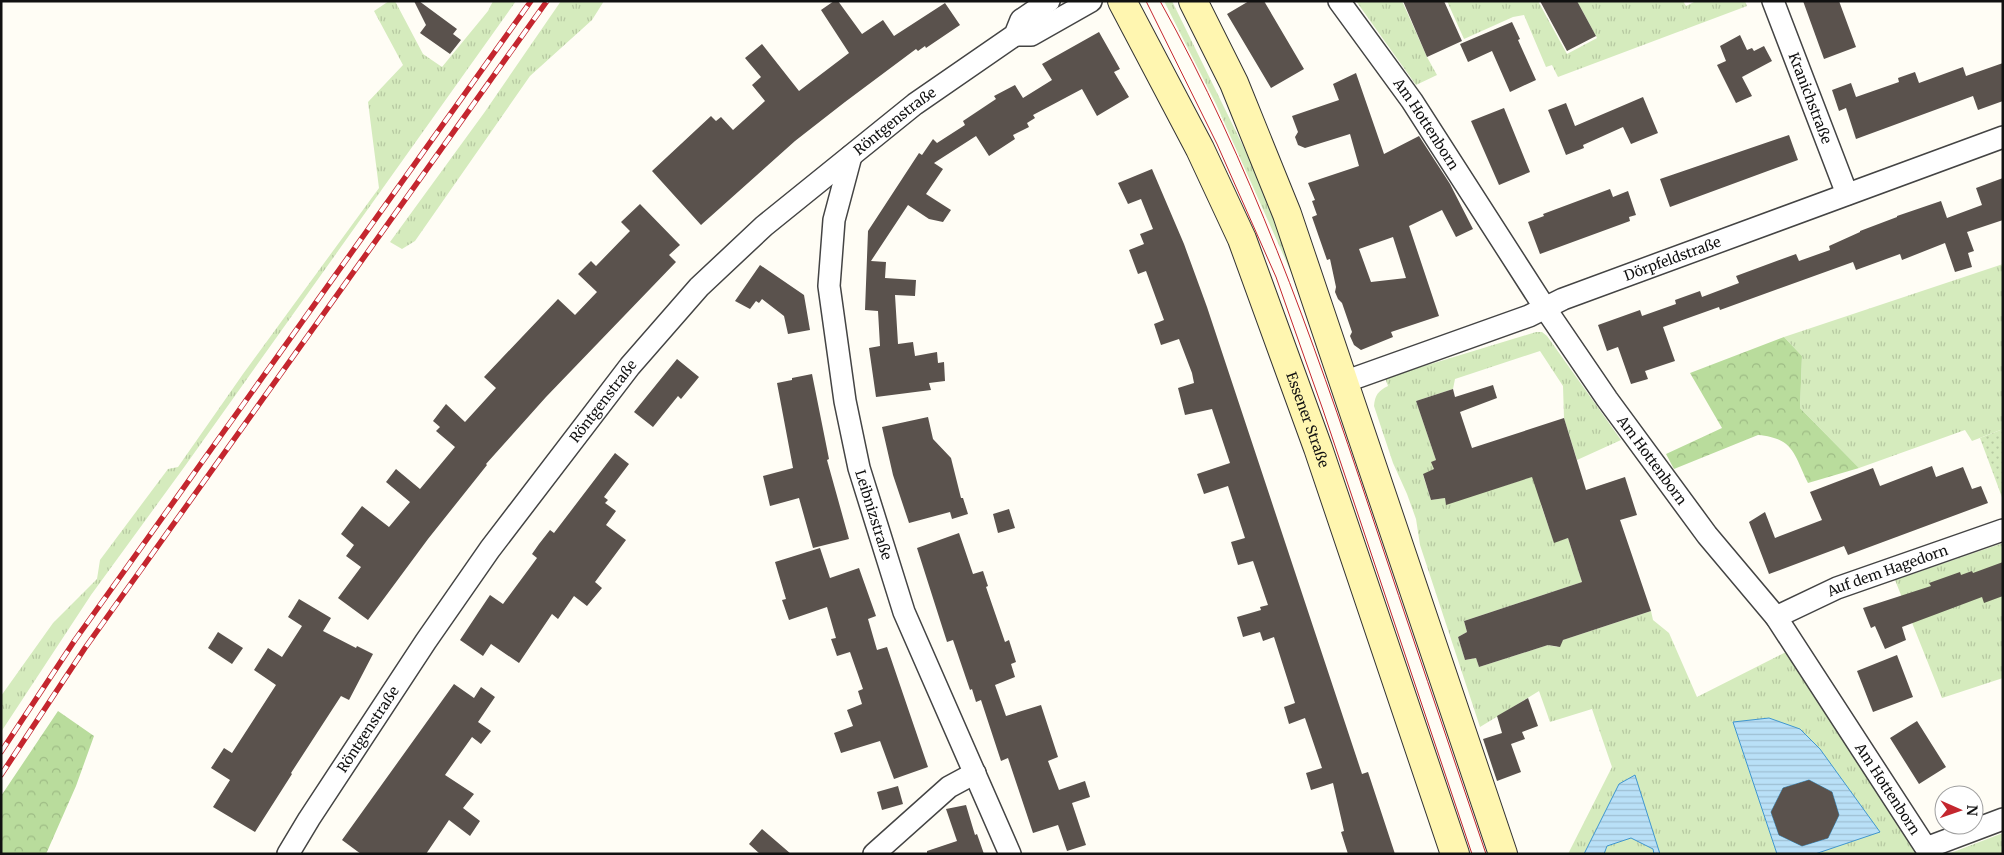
<svg xmlns="http://www.w3.org/2000/svg" width="2004" height="855" viewBox="0 0 2004 855" font-family="Merriweather,serif">
	<defs>
		<pattern id="grass-tufts" width="24" height="20" patternUnits="userSpaceOnUse" patternTransform="scale(1.25)"><rect width="24" height="20" fill="#d5ebbd"/><path d="M3 7l-1-3M5 7V3M7 7l1-3M15 17l-1-3M17 17v-4M19 17l1-3" fill="none" stroke="#b6c8a1"/></pattern>
		<pattern id="forest-crowns" width="20" height="18" patternUnits="userSpaceOnUse" patternTransform="scale(1.25)"><rect width="20" height="18" fill="#b9dc9c"/><path d="M2 6a3 3 0 1 1 6 0M12 15a3 3 0 1 1 6 0" fill="none" stroke="#9ebc85"/></pattern>
		<pattern id="park-dots" width="8" height="8" patternUnits="userSpaceOnUse" patternTransform="scale(1.25)"><rect width="8" height="8" fill="#d5ebbd"/><path d="M2 2h.1M6 6h.1" fill="none" stroke="#b6c8a1" stroke-width="1.8" stroke-linecap="round"/></pattern>
		<pattern id="water-rules" width="6" height="5" patternUnits="userSpaceOnUse" patternTransform="scale(1.25)"><rect width="6" height="5" fill="#b9e0f7"/><path d="M0 2.5h6" fill="none" stroke="#9ebfd3"/></pattern>
	</defs>
	<rect width="100%" height="100%" fill="#fffdf5"/>
	<path fill="url(#grass-tufts)" d="M389 1H395L423 54 442 67 488 11 493 1H516L185 466 91 595 1 732V696L53 623 97 579 100 560 168 469 178 467 243 374 379 188 368 102 403 65 374 11Z
		M561 1H604L592 20 530 76 415 241 402 249 390 242 484 113Z
		M1164 1H1172L1269 199 1307 308 1216 104Z
		M1356 1H1402L1427 57 1437 75 1416 85Z
		M1447 1H1538L1567 54 1597 38 1577 1H1683L1686 6 1696 1H1745L1747 6 1558 77 1552 65 1546 67 1524 15 1513 17 1464 39Z
		M2003 264V429L1972 441 1965 430 1859 468 1800 408 1802 356 1784 337Z
		M1536 332H1542L1547 336 1621 440 1577 460 1564 418 1563 386 1540 351 1455 379 1453 389 1416 401 1436 460 1432 462 1434 469 1423 475 1431 500 1445 498 1446 504 1544 473 1554 501 1541 505 1554 542 1568 538 1582 582 1464 621 1467 632 1458 637 1465 660 1476 658 1479 667 1548 645 1557 647 1563 640 1651 611 1653 620 1669 633 1697 697 1790 650 1916 854H1568L1612 767 1592 709 1550 722 1539 691 1480 727 1420 545 1416 519 1407 494 1393 463 1374 406C1375 395 1378 391 1388 386L1385 378Z
		M2003 543V678L1942 698 1895 580Z
		M2003 833V854H1948Z"/>
	<path fill="url(#forest-crowns)" d="M1784 337 1802 356 1800 408 1859 468 1808 483C1794 455 1794 438 1758 435L1674 469 1666 454 1722 428 1690 373Z
		M58 711 94 736 76 786 46 854H1V796Z"/>
	<path fill="url(#park-dots)" d="M2003 429V500L1980 438Z"/>
	<path fill="url(#water-rules)" stroke="#3f96cf" fill-rule="evenodd" d="M1769 718 1800 729 1820 749 1880 832 1815 854H1777L1733 722ZM1809 780 1832 792 1839 815 1828 838 1802 846 1779 835 1771 812 1783 788Z
		M1635 775 1660 854H1654L1653 849 1631 838 1607 846 1604 854H1584L1619 784Z"/>
	<path fill="#5a524d" fill-rule="evenodd" d="M414 1H419L457 29 453 34 461 40 450 54 420 33 426 25Z
		M834 1H838L862 34 883 20 894 36 945 3 960 25 926 48 925 46 918 51 916 49 845 102 795 141 701 225 652 171 711 116 716 121 721 117 733 130 765 101 752 85 761 77 745 58 762 44 799 91 849 53 821 10Z
		M1249 1H1264L1304 69 1271 88 1227 14Z
		M1403 1H1444L1462 41 1427 57Z
		M1540 1H1577L1596 36 1567 51Z
		M1803 1H1839L1856 47 1824 59Z
		M1512 22 1520 39 1518 40 1536 80 1510 92 1492 51 1468 62 1460 44Z
		M1099 32 1120 69 1114 72 1129 97 1097 116 1082 89 1033 115 1035 118 1027 123 1029 127 1013 135 1015 139 989 156 976 136 934 163 943 169 926 194 951 210 943 222 929 219 908 205 871 261 886 262 885 278 916 280 915 296 895 295 898 344 913 342 915 356 937 352 938 363 944 362 945 381 929 383 931 390 876 397 869 348 880 346 878 311 865 310 868 231 919 153 922 155 933 139 937 143 965 125 963 121 996 99 994 96 1015 85 1023 98 1052 80 1042 64Z
		M1740 35 1747 50 1752 48 1754 51 1764 46 1772 61 1742 77 1752 96 1736 103 1717 65 1726 61 1720 46Z
		M2003 63V101L1978 110 1973 96 1856 139 1846 108 1839 111 1832 90 1851 83 1856 97 1899 82 1898 78 1915 72 1919 83 1963 67 1966 76Z
		M1356 73 1384 154 1419 136 1450 184 1473 229 1456 237 1442 210 1409 226 1439 316 1391 332 1393 337 1361 350 1354 345 1350 336 1352 332 1342 303 1338 299 1335 292 1336 287 1330 259 1327 260 1312 217 1317 215 1312 201 1315 200 1308 183 1359 166 1350 134 1305 148 1298 145 1295 137 1298 132 1292 116 1339 100 1333 84ZM1393 237 1406 278 1371 282 1359 249Z
		M1643 97 1658 133 1631 144 1623 127 1583 145 1584 148 1566 155 1548 110 1566 103 1575 126Z
		M1504 108 1530 172 1499 185 1471 121Z
		M1789 135 1798 160 1670 207 1660 179Z
		M1152 169 1184 244 1207 307 1362 774 1368 772 1395 854H1348L1341 832 1344 831 1333 783 1311 790 1306 773 1322 768 1305 718 1289 724 1284 707 1295 703 1274 637 1263 641 1260 632 1243 637 1237 617 1261 610 1260 607 1268 605 1253 561 1238 565 1231 542 1245 538 1228 486 1204 494 1197 474 1230 463 1212 409 1185 415 1178 388 1194 383 1192 373 1179 339 1161 345 1154 324 1164 320 1146 271 1138 274 1129 250 1144 244 1140 234 1153 229 1141 199 1128 204 1118 183Z
		M2003 178V220L1967 232 1974 251 1968 253 1972 267 1955 272 1945 243 1902 260 1900 254 1856 270 1853 262 1720 310 1719 307 1663 327 1675 361 1645 371 1648 379 1631 384 1618 347 1607 351 1598 325 1640 310 1642 316 1676 304 1675 300 1700 291 1702 297 1739 283 1736 276 1796 254 1799 261 1830 250 1829 246 1860 232V231L1897 217V216L1941 201 1947 218 1982 205 1976 188Z
		M1610 189 1613 197 1628 191 1636 215 1629 217 1630 221 1540 254 1528 222 1544 216 1543 214Z
		M640 204 680 245 669 255 676 262 546 397 486 464 487 465 428 539 368 620 338 598 361 567 346 556 354 545 341 534 362 506 389 527 410 502 386 482 396 469 420 489 455 447 436 431 440 427 433 421 446 404 465 422 496 388 484 377 558 299 575 315 597 292 578 274 591 261 596 266 630 231 621 222Z
		M760 265 804 295 810 330 788 334 784 316 762 299 759 303 756 301 750 309 735 301Z
		M677 359 699 377 681 399 678 396 653 427 634 412Z
		M812 374 829 459 827 460 849 539 813 548 799 498 770 506 763 476 793 468 777 383 792 380V378Z
		M1493 385 1497 398 1460 412 1472 448 1564 418 1586 490 1625 477 1637 515 1620 520 1651 611 1563 640 1560 647 1548 645 1479 667 1476 658 1465 660 1458 637 1467 632 1464 621 1582 582 1568 538 1554 543 1532 477 1446 505 1445 498 1431 500 1423 474 1434 469 1431 462 1436 460 1416 401 1453 389 1455 397Z
		M928 417 933 439 951 458 961 498H963L968 514 952 519 950 512 909 523 893 475 882 427Z
		M615 453 629 464 604 497 608 500 605 503 616 511 606 525 626 540 595 582 602 588 587 606 574 596 558 619 552 614 519 663 491 644 483 656 460 640 490 595 503 604 537 558 532 554 539 544 550 530 554 533Z
		M1932 466 1936 477 1963 467 1972 489 1981 486 1988 503 1848 555 1844 546 1769 574 1749 522 1765 512 1775 538 1822 520 1810 492 1873 468 1880 486Z
		M1009 509 1015 528 998 533 993 514Z
		M959 533 973 574 983 571 988 586 986 587 1005 642 1009 640 1016 662 1011 664 1015 677 995 685 1006 716 1041 705 1058 757 1048 761 1059 790 1085 781 1090 797 1072 803 1086 845 1067 851 1058 825 1033 833 1008 758 1001 761 981 700 976 702 972 689 970 690 953 640 947 642 917 548Z
		M820 548 830 578 859 568 876 616 868 619 877 650 887 647 928 767 894 779 880 741 841 753 834 733 853 726 847 710 862 704 858 691 863 689 850 652 837 656 831 639 836 638 827 607 789 620 782 600 786 599 775 562Z
		M2003 562V596L1984 603 1982 597 1902 627 1906 640 1885 649 1875 626 1871 628 1863 608 1931 586 1929 583 1960 572 1961 575 1972 571 1973 573Z
		M299 599 331 618 323 631 356 648 357 646 373 654 349 700 341 696 291 773 292 774 255 832 213 807 230 780 211 768 224 748 232 753 276 685 254 670 268 648 282 657 302 626 288 617Z
		M218 632 243 648 232 664 208 648Z
		M1897 655 1913 697 1873 712 1857 671Z
		M454 684 474 698 481 687 495 697 478 722 491 731 481 744 472 737 445 775 474 794 463 808 480 821 470 836 449 820 426 854H361L342 840Z
		M1528 698 1538 726 1522 732 1525 739 1511 744 1521 772 1497 781 1483 739 1502 733 1497 716Z
		M1917 721 1946 767 1919 784 1890 738Z
		M1809 780 1832 792 1839 815 1828 838 1802 846 1779 835 1771 812 1783 788Z
		M898 786 903 804 882 810 877 792Z
		M966 805 975 835 977 834 984 854H927V851L957 841 946 809Z
		M762 829 791 854H760L749 844Z"/>
	<g fill="none" stroke-linecap="round" stroke-linejoin="round">
		<defs>
			<g id="street">
				<path id="s1" d="M1339 1 1412 101 1545 308 1607 399 1707 535 1776 617 1926 848 2003 819"/>
				<path id="s2" d="M1773 1 1847 194"/>
				<path d="M1015 35H1031L1091 1"/>
				<path id="s3" d="M851 156 834 220 829 286 845 401 859 468 904 612 1010 854"/>
				<path id="s4" d="M1344 382 1529 316 1563 299 2003 137"/>
				<path id="s5" d="M1776 617 1837 588 2003 530"/>
				<path id="s6" d="M288 854 309 819 426 641 490 549 630 366 699 287 764 226 915 104 1015 35 1021 20 1049 1"/>
				<path d="M874 854 949 787 975 773"/>
			</g>
			<g id="secondary">
				<path id="s7" d="M1122 1 1200 149 1242 239 1318 448 1455 854"/>
				<path d="M1193 1 1234 83 1287 214 1503 854"/>
			</g>
		</defs>
		<use href="#street" stroke="#444" stroke-width="24"/>
		<use href="#secondary" stroke="#333" stroke-width="30"/>
		<use href="#street" stroke="#fff" stroke-width="21"/>
		<use href="#secondary" stroke="#fff6b0" stroke-width="28"/>
		<path stroke="#c4262e" stroke-width="1" d="M1146 1 1217 144 1276 277 1323 410 1472 854
			M1160 1C1250 162 1312 336 1370 510 1408 624 1447 739 1486 854"/>
		<defs>
			<path id="rail" d="M1 752 75 640 531 1
				M1 775 85 648 547 1"/>
		</defs>
		<use href="#rail" stroke="#c4262e" stroke-width="5.5"/>
		<use href="#rail" stroke="#fff" stroke-width="4" stroke-dasharray="11" stroke-linecap="butt"/>
	</g>
	<g text-anchor="middle" dominant-baseline="central" stroke-width="5" stroke-linejoin="round" paint-order="stroke">
		<g font-size="14" fill="#111" stroke="#fff">
			<text stroke="none"><textPath href="#s2" startOffset="104">Kranichstraße</textPath></text>
			<text stroke="none"><textPath href="#s6" startOffset="958">Röntgenstraße</textPath></text>
			<text stroke="none"><textPath href="#s1" startOffset="151">Am Hottenborn</textPath></text>
			<text stroke="none"><textPath href="#s4" startOffset="351">Dörpfeldstraße</textPath></text>
			<text stroke="none"><textPath href="#s6" startOffset="552">Röntgenstraße</textPath></text>
			<text stroke="none"><textPath href="#s7" startOffset="459">Essener Straße</textPath></text>
			<text stroke="none"><textPath href="#s1" startOffset="556">Am Hottenborn</textPath></text>
			<text stroke="none"><textPath href="#s3" startOffset="366">Leibnizstraße</textPath></text>
			<text stroke="none"><textPath href="#s5" startOffset="121">Auf dem Hagedorn</textPath></text>
			<text stroke="none"><textPath href="#s6" startOffset="148">Röntgenstraße</textPath></text>
			<text stroke="none"><textPath href="#s1" startOffset="961">Am Hottenborn</textPath></text>
		</g>
	</g>
	<rect width="2004" height="855" fill="none" stroke="#111111" stroke-width="5"/>
	<g transform="translate(1959 810) rotate(92)"><circle r="24" fill="#ffffff" stroke="#a0a0a0"/>
	<path d="M0-4L9 19L0 12L-9 19Z" fill="#c4262e"/>
	<text y="-8" font-size="14" font-weight="bold" text-anchor="middle" fill="#111111">N</text>
	</g>
</svg>
